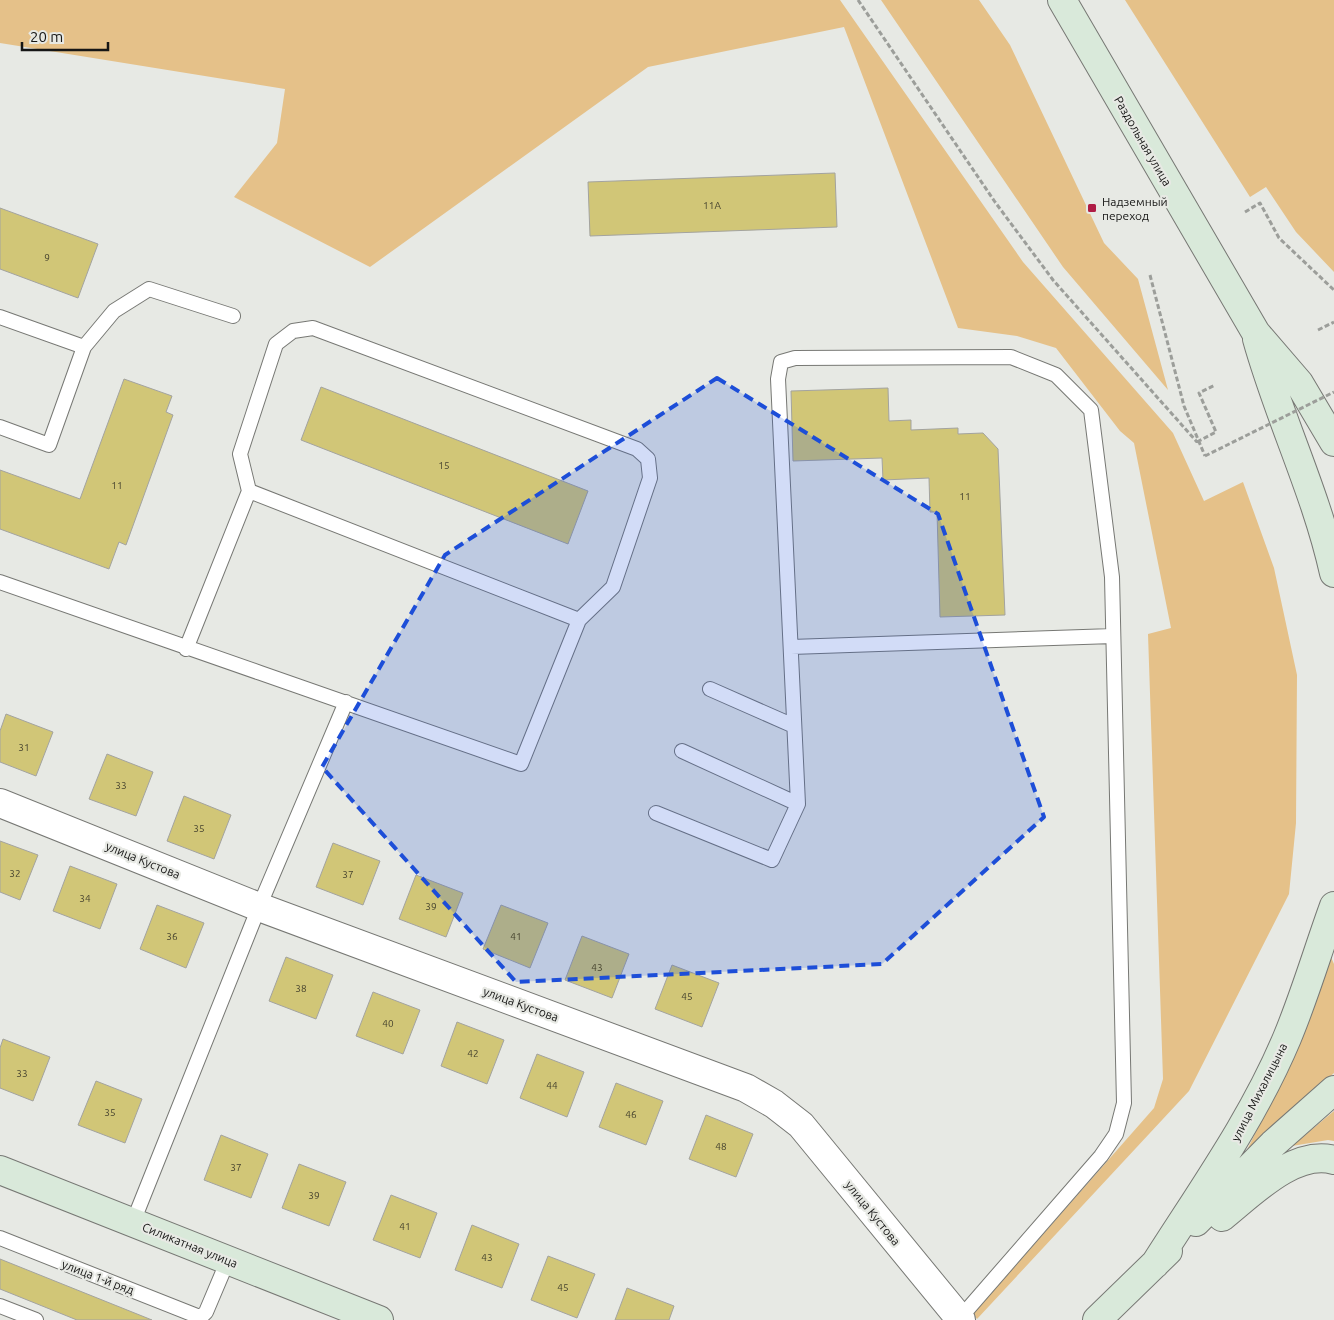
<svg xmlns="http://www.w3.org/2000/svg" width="1334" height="1320" viewBox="0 0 1334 1320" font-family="Ubuntu,sans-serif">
	<rect width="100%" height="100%" fill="#e7e9e4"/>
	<path fill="#e5c189" d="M0 0H840L1023 262 1173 433 1204 501 1243 482 1274 568 1297 675 1296 823 1289 894 1189 1091 977 1319 973 1314 1154 1108 1163 1079 1148 634 1171 628 1134 443 1120 431 1056 348 1017 336 958 328 844 27 648 67 370 267 234 197 277 143 285 89 0 43Z
		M881 0H979L1010 45 1104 243 1138 279 1168 390 1063 267Z
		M1125 0H1334V272L1296 232 1266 187 1250 197Z
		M1330 955 1334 964V1073L1245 1154 1295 1053Z
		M1334 1111V1141L1328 1140 1292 1146Z"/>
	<path fill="#d1c677" stroke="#a3a39f" d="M835 173 837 227 590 236 588 182Z
		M0 208 98 244 78 298 0 269Z
		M124 379 172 396 166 412 173 415 126 545 119 542 109 569 0 529V470L80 499Z
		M321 387 588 491 568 544 301 440Z
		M888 388 889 421 911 420V430L958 428V434L983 433 998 449 1005 615 940 617 937 512H930L929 478 883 480 882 458 793 461 791 391Z
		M6 714 53 732 36 776 0 762V731Z
		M107 754 153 772 136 816 89 799Z
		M184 796 231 815 214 859 167 841Z
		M0 841 38 855 20 900 0 892Z
		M333 843 380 861 363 905 316 887Z
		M70 866 117 884 100 929 53 911Z
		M416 875 463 893 446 937 399 919Z
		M157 905 204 923 186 968 140 949Z
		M501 905 548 923 530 968 483 949Z
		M582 936 629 954 612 998 565 980Z
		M286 957 333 975 316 1019 269 1001Z
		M672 965 719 983 702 1027 655 1009Z
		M373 992 420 1010 403 1054 356 1036Z
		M457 1022 504 1040 487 1084 441 1066Z
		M3 1039 50 1057 33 1101 0 1088V1048Z
		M537 1054 584 1072 567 1117 520 1098Z
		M96 1081 142 1099 125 1143 78 1125Z
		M616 1083 663 1101 646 1145 599 1127Z
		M706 1115 753 1134 736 1177 689 1159Z
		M221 1135 268 1154 251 1198 204 1180Z
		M299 1164 346 1182 329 1226 282 1208Z
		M391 1195 437 1213 420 1258 373 1240Z
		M472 1225 519 1244 502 1288 455 1270Z
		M548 1256 595 1274 577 1318 531 1300Z
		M0 1259 152 1320H77L0 1289Z
		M627 1288 674 1306 669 1320H615Z"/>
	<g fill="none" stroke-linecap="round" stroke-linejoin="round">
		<defs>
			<path id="lane" d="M0 317 84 347 49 445 0 427
				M84 347 114 311 149 289 233 316
				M249 491 240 454 276 344 293 331 313 328 637 449 648 459 650 478 613 587 579 620
				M0 582C173 644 348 702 521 764L579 620 249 491 186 649
				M791 647 1113 636
				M710 689 794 726
				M682 751 798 804
				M656 813 772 860 798 804 778 379 781 362 795 358 1011 357 1056 375 1091 410 1112 577 1124 1103 1116 1134 1101 1156 960 1318
				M133 1222 259 907 346 702
				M0 1238 197 1316H202L206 1312 228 1260
				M0 1306 36 1320"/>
			<path id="street" d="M0 803 259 907 746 1088 774 1104 801 1125 961 1320"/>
			<path id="secondary" d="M1062 0 1256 333 1299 383 1334 442
				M1257 339C1279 418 1316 492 1334 573
				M0 1170 379 1320
				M1222 1217C1251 1194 1294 1149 1334 1160
				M1196 1222 1273 1144 1334 1090
				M1155 1264C1202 1190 1253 1119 1287 1038 1305 995 1318 950 1334 906
				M1097 1320 1168 1251"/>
		</defs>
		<use href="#lane" stroke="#777874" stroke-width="16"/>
		<use href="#street" stroke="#777874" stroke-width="30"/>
		<use href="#secondary" stroke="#777874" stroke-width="30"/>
		<path stroke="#9c9e9a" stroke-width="3" stroke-dasharray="5 2.5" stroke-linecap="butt" d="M858 0 995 202 1053 280 1197 442
			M1245 212 1260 203 1279 238 1334 290
			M1150 275 1184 406 1205 456
			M1318 330 1334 322
			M1197 442 1216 432 1199 393 1215 385"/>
		<use href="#lane" stroke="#fff" stroke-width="14"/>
		<use href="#street" stroke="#fff" stroke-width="28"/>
		<use href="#secondary" stroke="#d9e9da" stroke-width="28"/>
		<path stroke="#9c9e9a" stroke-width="3" stroke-dasharray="5 2.5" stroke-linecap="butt" d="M1205 456 1334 392"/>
	</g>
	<path fill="#1d4ed8" fill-opacity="0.2" stroke="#1d4ed8" stroke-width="4" stroke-dasharray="10 6" stroke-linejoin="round" d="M717 378 938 514 1044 817 882 964 516 982 322 767 445 555Z"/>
	<rect fill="#af1c45" stroke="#e7e9e4" stroke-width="2" x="1087" y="203" width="10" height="10" rx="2.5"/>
	<g text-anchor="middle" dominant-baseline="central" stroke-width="4.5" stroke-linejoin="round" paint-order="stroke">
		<g font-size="10" fill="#45422e">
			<text x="712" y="205">11А</text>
			<text x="47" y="257">9</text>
			<text x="444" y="465">15</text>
			<text x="117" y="485">11</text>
			<text x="965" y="496">11</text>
			<text x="24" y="747">31</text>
			<text x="121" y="785">33</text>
			<text x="199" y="828">35</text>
			<text x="15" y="873">32</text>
			<text x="348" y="874">37</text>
			<text x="85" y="898">34</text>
			<text x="431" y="906">39</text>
			<text x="172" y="936">36</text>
			<text x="516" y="936">41</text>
			<text x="597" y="967">43</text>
			<text x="301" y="988">38</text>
			<text x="687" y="996">45</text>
			<text x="388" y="1023">40</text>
			<text x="473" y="1053">42</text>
			<text x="22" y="1073">33</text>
			<text x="552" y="1085">44</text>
			<text x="110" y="1112">35</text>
			<text x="631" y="1114">46</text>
			<text x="721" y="1146">48</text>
			<text x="236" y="1167">37</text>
			<text x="314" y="1195">39</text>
			<text x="405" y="1226">41</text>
			<text x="487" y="1257">43</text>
			<text x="563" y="1287">45</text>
		</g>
		<g font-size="12" fill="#161615" stroke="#e7e9e4">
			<text transform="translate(1143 141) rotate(60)">Раздольная улица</text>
			<text transform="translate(143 860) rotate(22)">улица Кустова</text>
			<text transform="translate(521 1004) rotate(20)">улица Кустова</text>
			<text transform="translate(1259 1092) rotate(-63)">улица Михалицына</text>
			<text transform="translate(873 1213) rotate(51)">улица Кустова</text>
			<text transform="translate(190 1245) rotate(22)">Силикатная улица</text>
			<text transform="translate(98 1277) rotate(21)">улица 1-й ряд</text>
		</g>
		<g font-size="12" fill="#161615" stroke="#e7e9e4" text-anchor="start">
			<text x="1102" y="201">Надземный<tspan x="1102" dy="14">переход</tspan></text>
		</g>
	</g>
	<path d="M22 42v8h86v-8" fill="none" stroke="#161615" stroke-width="2.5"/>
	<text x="30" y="42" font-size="15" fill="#161615" stroke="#e7e9e4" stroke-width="4" paint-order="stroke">20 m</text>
</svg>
